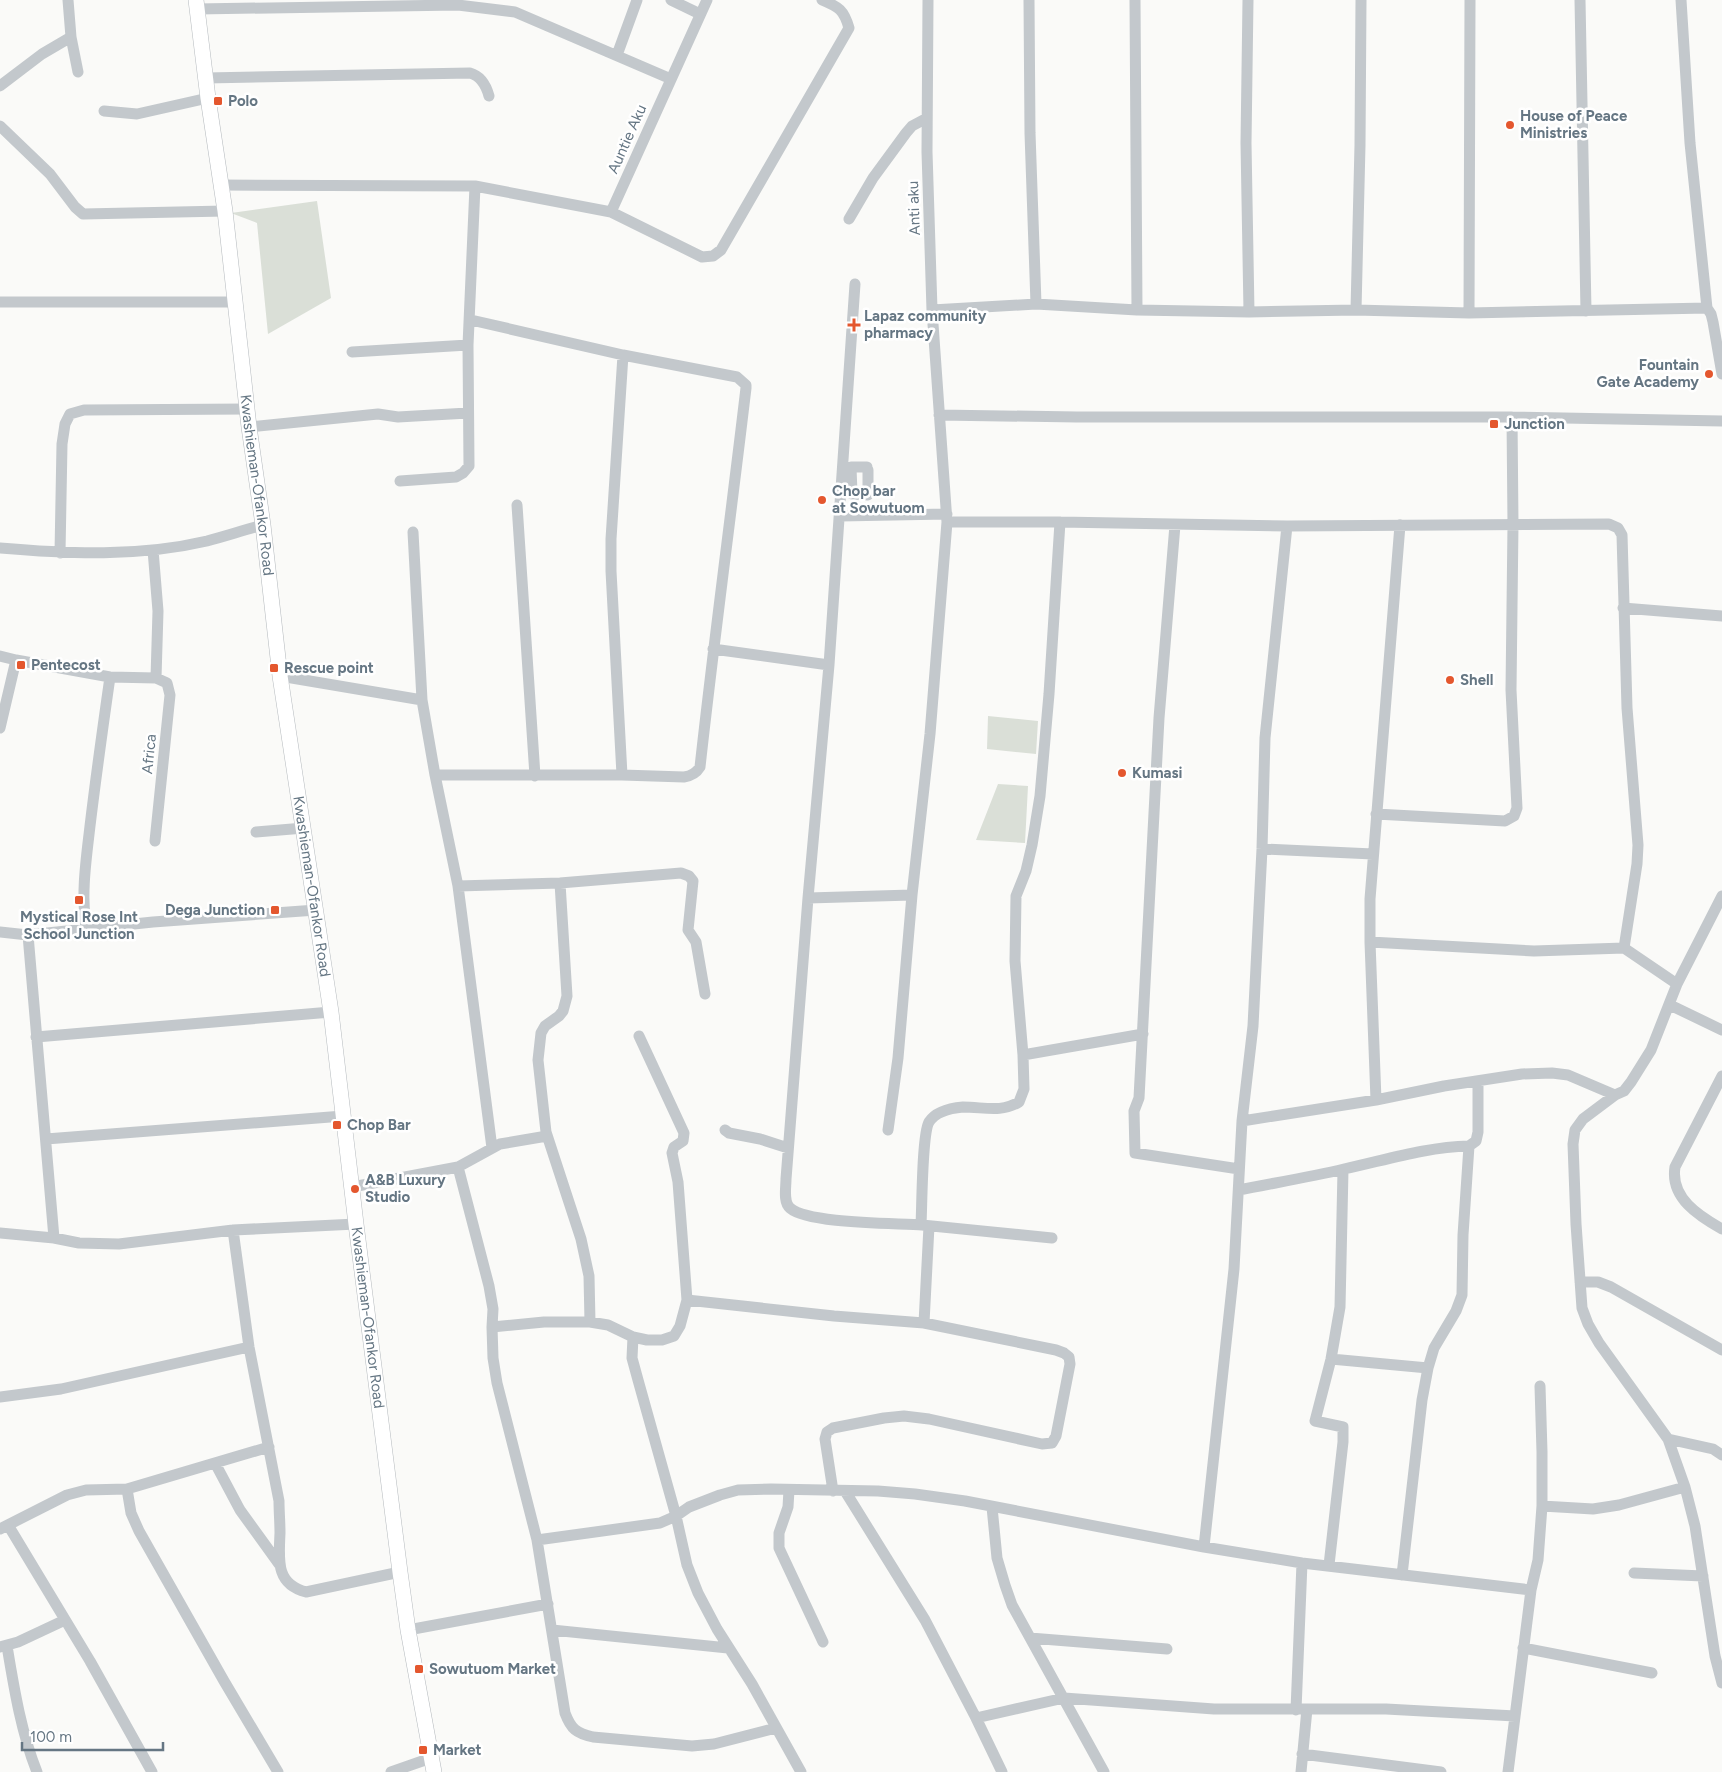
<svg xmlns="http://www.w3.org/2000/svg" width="1722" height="1772" viewBox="0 0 1722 1772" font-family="Figtree,sans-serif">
	<rect width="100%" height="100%" fill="#fafaf8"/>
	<path fill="#dadfd7" d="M317 201 331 298 268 334 257 223 231 213Z
		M988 716 1038 721 1036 754 987 749Z
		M998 784 1028 786 1025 843 976 840Z"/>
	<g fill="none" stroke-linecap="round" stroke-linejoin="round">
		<defs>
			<g id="major">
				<path id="s1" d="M196 0 208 98 225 211 249 427 263 525 280 676 331 1012 356 1224 400 1572 408 1630 434 1772"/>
			</g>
		</defs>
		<use href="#major" stroke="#b5babe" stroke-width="16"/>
		<path stroke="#c3c8cc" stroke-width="11" d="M68 0 71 37 78 72
			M671 0 700 14
			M1029 0 1030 133 1036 304
			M1135 0 1137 310
			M1248 0 1246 143 1249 312
			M1580 0 1586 311
			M1681 0 1690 143 1707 308 1711 314 1713 322 1722 374
			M197 9 458 5 515 12 671 79
			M617 55 637 0
			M206 78 470 73C481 76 486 85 489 96
			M0 86 42 54 71 37
			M104 111 137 114 208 98
			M0 126 50 174 75 207 83 214 225 211
			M221 185 475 186 611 212 702 257 713 256 721 250 849 28C844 10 839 7 822 0
			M611 212 707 0
			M849 219 873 178 906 133 912 126 927 118
			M855 284 829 665 808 898 786 1179C786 1188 783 1202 790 1208 808 1224 896 1223 922 1225 965 1229 1009 1234 1052 1238
			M0 302H237
			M932 310 1036 304 1137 310 1249 312 1356 310 1469 313 1707 308
			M1356 310 1360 145 1361 0
			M1469 313 1470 0
			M352 352 468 345
			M939 415 1077 417H1512L1722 421
			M249 427 378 414 398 417 468 413
			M867 467H851L852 494 868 495V470
			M400 481 456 477 463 473 469 466 468 345 475 186
			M517 505 535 776
			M840 516 947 514
			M947 522H1060L1287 526 1609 524 1618 528 1622 535 1627 708 1638 845 1637 864 1624 948
			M1175 525 1159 718 1139 1098 1134 1111 1135 1153 1239 1169
			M413 532 422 700 435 775 458 886 492 1148
			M0 548C69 554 139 557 207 541 226 536 244 530 263 525
			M153 550 158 611 156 678
			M60 553 62 444 65 424 70 414 84 410 248 409
			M1623 608 1722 616
			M713 649 829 665
			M0 656 16 660 110 677 156 678 167 683 170 695 155 841
			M280 676 422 700
			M0 728 16 660
			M435 775H622L684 777C691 776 697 772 700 767 714 640 731 515 746 388V385L737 377 623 355 471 320
			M622 775 611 571V539L623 355
			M1376 814 1505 821 1514 816 1517 808 1511 690 1513 524 1512 417
			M256 832 304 828
			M1262 849 1373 854
			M560 883 567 996 563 1011 559 1016 545 1026 541 1033 538 1060 546 1132 581 1239 589 1276 590 1322
			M458 886 560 883 681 873 689 876 693 881 688 930 696 942 705 994
			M1722 896 1677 984 1651 1050 1631 1082 1624 1091 1615 1095 1583 1119 1575 1130 1573 1144 1576 1224 1582 1308 1588 1324 1599 1343 1668 1439 1685 1487 1695 1526 1715 1656 1722 1683
			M808 898 912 895
			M86 929C81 893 86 861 90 826 96 776 103 726 110 677
			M0 932 28 935 153 922 316 910
			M28 935 54 1238
			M1370 942 1534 951 1624 948 1677 984
			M1670 1005 1722 1030
			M36 1037 331 1012
			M1023 1055 1143 1034
			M1722 1076 1675 1167C1670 1198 1699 1216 1722 1229
			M1376 1100 1370 942V899L1400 525
			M1242 1121 1376 1100 1444 1086 1522 1074 1552 1073 1568 1075 1615 1095
			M725 1130 729 1133 760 1139 788 1148
			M888 1130 898 1058 912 895 930 734 947 522 932 310 927 152 928 0
			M46 1139 343 1116
			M458 1167 489 1286 493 1309 492 1327 493 1358 497 1383 537 1540 565 1713C571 1729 576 1733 593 1737L692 1746 714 1744 776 1728
			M352 1187 458 1167 500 1144 547 1136
			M1239 1190C1274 1183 1310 1177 1344 1169 1386 1160 1426 1147 1469 1146
			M921 1225C922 1207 922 1134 929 1122 936 1111 952 1108 963 1107 984 1107 1001 1113 1019 1102L1024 1089 1023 1055 1015 961 1016 896 1026 871 1032 845 1040 796 1049 694 1060 522
			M233 1230 249 1347 279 1501C279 1512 280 1522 280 1533 279 1559 275 1584 306 1592L400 1572
			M0 1233 54 1238 79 1243 119 1244 233 1230 356 1224
			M1580 1282H1598L1611 1287 1722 1350
			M687 1300 834 1316 924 1323 1056 1350 1064 1353 1069 1357 1070 1364 1056 1436 1052 1443 1042 1444 929 1419 904 1416 884 1418 833 1428 827 1432 825 1439 833 1491
			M924 1323 929 1226
			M492 1327 544 1322H590L608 1325 633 1337 647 1340H662L674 1336 680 1326 687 1300 678 1182 672 1153 674 1147 683 1141 684 1133 639 1036
			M633 1337 632 1358 638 1380 676 1516 687 1565 698 1593 717 1629 752 1684 801 1772
			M1331 1359 1428 1368
			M0 1397 61 1389 249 1347
			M1668 1439 1713 1449 1722 1455
			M215 1463 240 1510 279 1564
			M127 1489 131 1513 139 1531 224 1681 278 1772
			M789 1490 788 1507 779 1533V1548L823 1642
			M845 1491 925 1620 976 1718 1002 1772
			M1542 1506 1593 1509 1619 1505 1685 1487
			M992 1507 997 1558 1005 1585 1012 1605 1104 1772
			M8 1525 90 1661 152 1772
			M0 1529 67 1495 86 1490 127 1489 269 1447
			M537 1540 660 1523 676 1516 689 1507 720 1495 738 1490 771 1489 878 1491 915 1494 965 1501 1204 1547 1302 1563 1531 1590
			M1204 1547 1234 1269 1242 1121 1253 1026 1262 849 1265 738 1287 526
			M1329 1565 1343 1442V1427L1315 1421 1331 1359 1340 1307 1343 1170
			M1634 1573 1703 1576
			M1402 1575 1422 1400 1428 1368 1434 1348 1456 1311 1462 1295 1463 1235 1469 1146 1476 1141 1478 1132V1081
			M408 1630 548 1604
			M552 1630 728 1648
			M1030 1638 1167 1649
			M7 1646C14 1688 21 1732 37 1772
			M0 1647 18 1642 65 1620
			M1523 1648 1652 1673
			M1296 1710 1302 1563
			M976 1718 1064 1698 1214 1709H1386L1515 1716
			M1302 1754 1441 1772
			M391 1772 431 1758
			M1301 1772 1307 1709
			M1508 1772 1531 1590 1538 1560 1542 1506V1452L1540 1386"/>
		<use href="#major" stroke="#fff" stroke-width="15"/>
	</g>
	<g fill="#e4572e" stroke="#fff" stroke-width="2">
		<rect x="213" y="96" width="10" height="10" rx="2.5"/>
		<circle cx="1510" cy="125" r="5"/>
		<path d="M851.5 317.5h5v5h5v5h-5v5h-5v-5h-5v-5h5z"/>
		<circle cx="1709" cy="374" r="5"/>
		<rect x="1489" y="419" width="10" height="10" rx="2.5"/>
		<circle cx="822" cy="500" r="5"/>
		<rect x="16" y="660" width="10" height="10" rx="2.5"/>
		<rect x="269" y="663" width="10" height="10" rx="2.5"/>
		<circle cx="1450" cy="680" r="5"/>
		<circle cx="1122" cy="773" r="5"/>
		<rect x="74" y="895" width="10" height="10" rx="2.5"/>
		<rect x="270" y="905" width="10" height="10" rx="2.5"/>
		<rect x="332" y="1120" width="10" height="10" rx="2.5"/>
		<circle cx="355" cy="1189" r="5"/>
		<rect x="414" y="1664" width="10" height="10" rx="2.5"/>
		<rect x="418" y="1745" width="10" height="10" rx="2.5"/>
	</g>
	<g text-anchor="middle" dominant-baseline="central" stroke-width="5" stroke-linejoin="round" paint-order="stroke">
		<g font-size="15" font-weight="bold" fill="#657683" stroke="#fff" text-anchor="start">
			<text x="228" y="101">Polo</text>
			<text x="1520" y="116">House of Peace<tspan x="1520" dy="17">Ministries</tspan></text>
			<text x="864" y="316">Lapaz community<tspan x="864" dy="17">pharmacy</tspan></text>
			<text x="1699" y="365" text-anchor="end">Fountain<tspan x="1699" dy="17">Gate Academy</tspan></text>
			<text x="1504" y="424">Junction</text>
			<text x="832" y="491">Chop bar<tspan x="832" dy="17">at Sowutuom</tspan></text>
			<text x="31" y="665">Pentecost</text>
			<text x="284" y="668">Rescue point</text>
			<text x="1460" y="680">Shell</text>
			<text x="1132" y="773">Kumasi</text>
			<text x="265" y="910" text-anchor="end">Dega Junction</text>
			<text x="79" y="917" text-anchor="middle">Mystical Rose Int<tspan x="79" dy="17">School Junction</tspan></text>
			<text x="347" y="1125">Chop Bar</text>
			<text x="365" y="1180">A&amp;B Luxury<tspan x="365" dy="17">Studio</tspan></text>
			<text x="429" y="1669">Sowutuom Market</text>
			<text x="433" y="1750">Market</text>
		</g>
		<g font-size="15" fill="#657683" stroke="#fff">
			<text transform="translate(627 139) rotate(-66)">Auntie Aku</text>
			<text transform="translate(914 208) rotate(-92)">Anti aku</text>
			<text stroke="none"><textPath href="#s1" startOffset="489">Kwashieman-Ofankor Road</textPath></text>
			<text transform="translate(149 754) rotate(-84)">Africa</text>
			<text stroke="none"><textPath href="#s1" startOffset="894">Kwashieman-Ofankor Road</textPath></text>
			<text stroke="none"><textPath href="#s1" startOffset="1329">Kwashieman-Ofankor Road</textPath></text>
		</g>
	</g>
	<path d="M22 1742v8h141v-8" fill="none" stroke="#657683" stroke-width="2.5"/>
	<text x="30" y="1742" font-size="15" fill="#657683" stroke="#ffffff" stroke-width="4" paint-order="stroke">100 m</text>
</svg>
